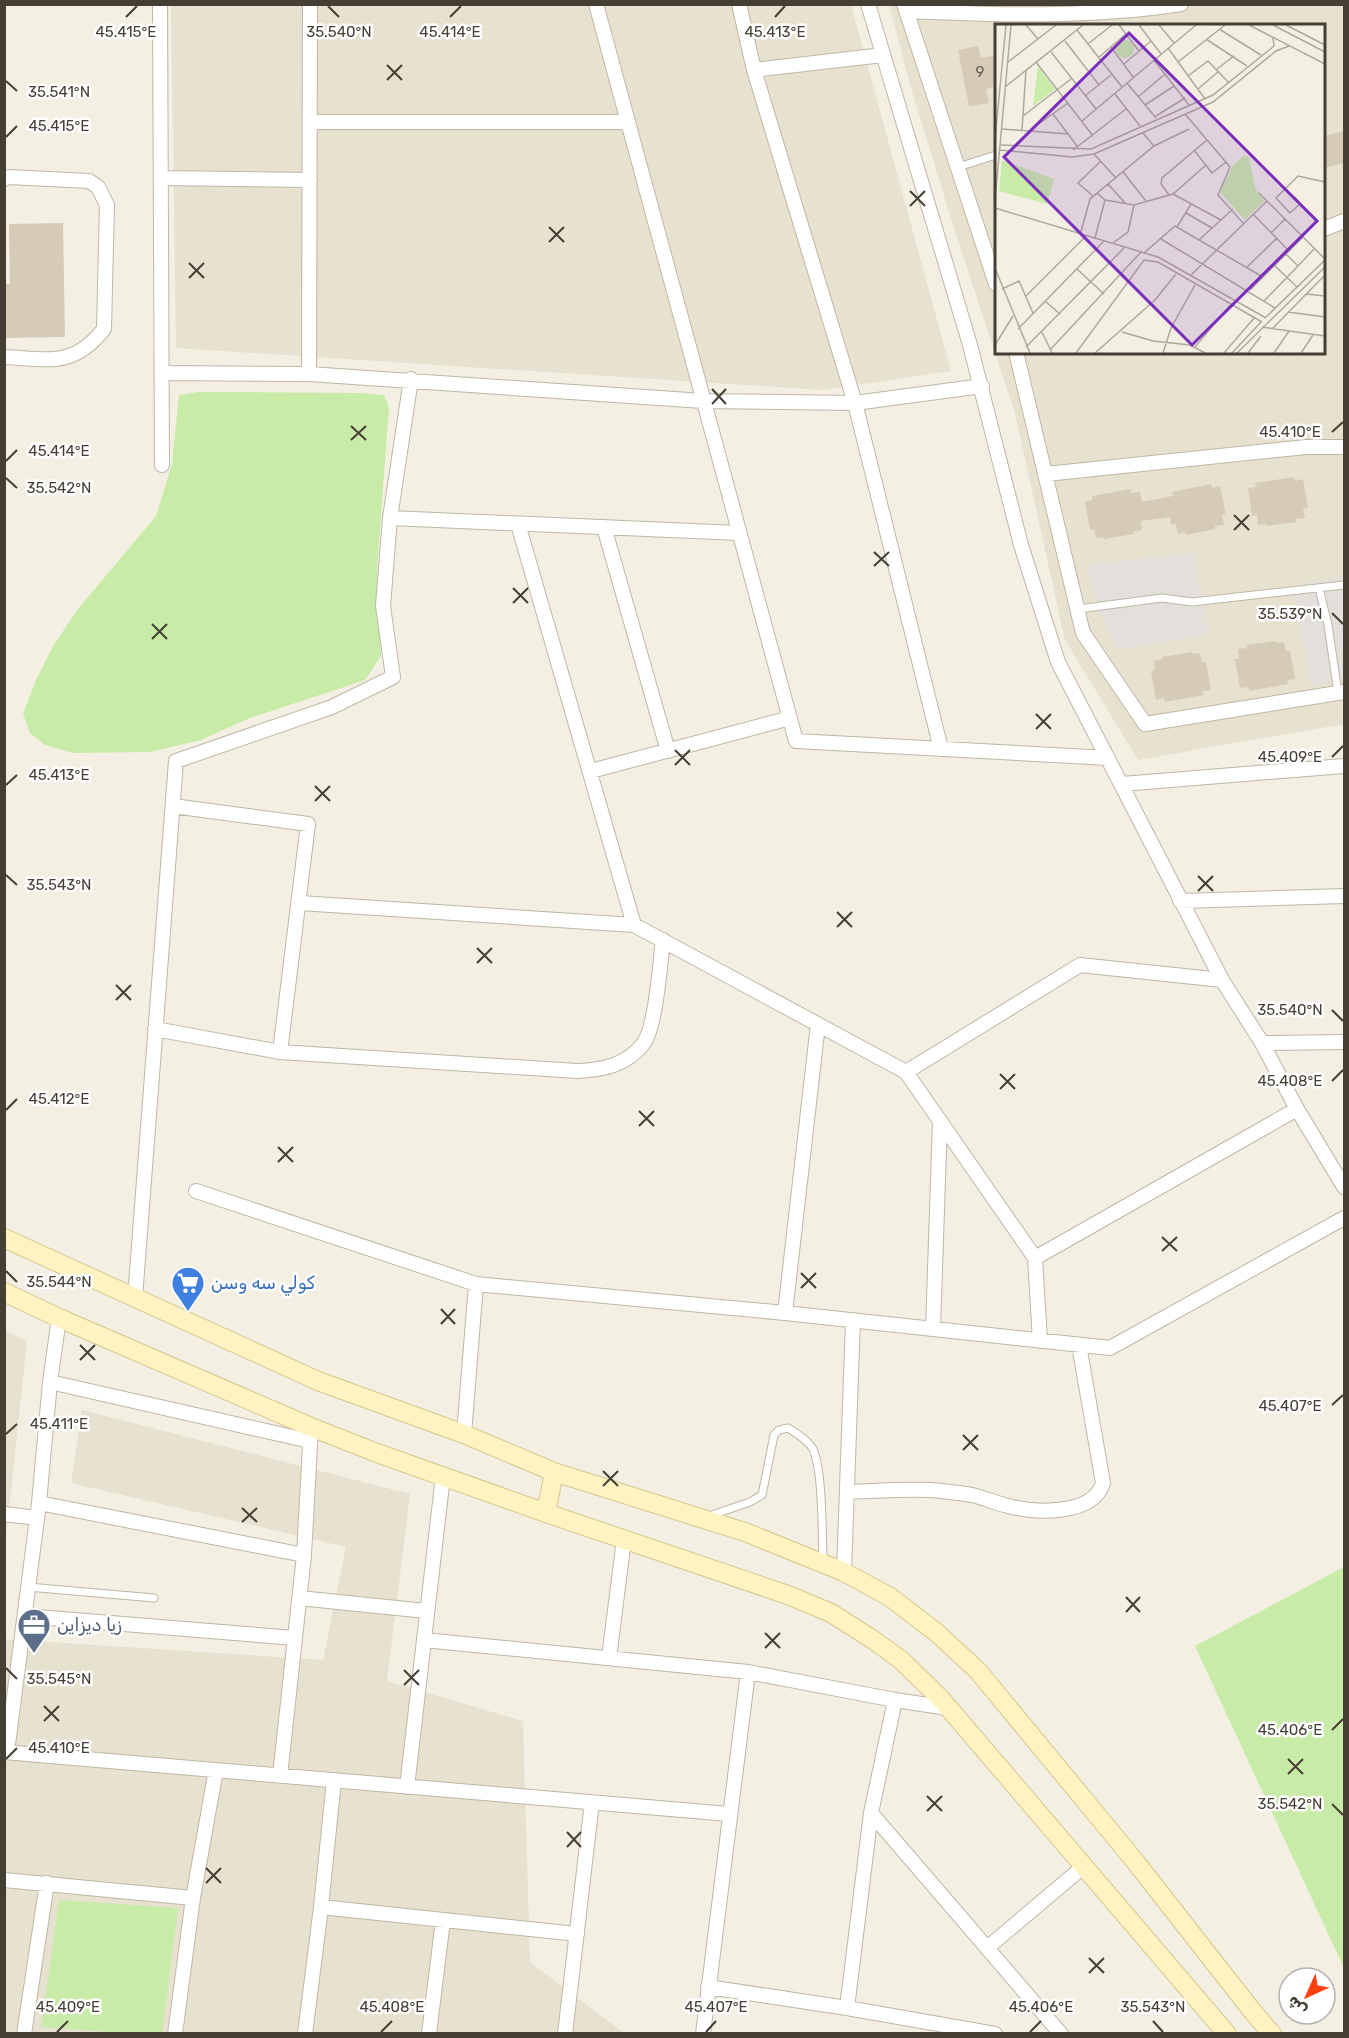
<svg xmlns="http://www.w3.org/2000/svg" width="1349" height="2038" viewBox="0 0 1349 2038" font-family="Rubik,Cairo,sans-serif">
	<rect width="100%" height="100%" fill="#f3efe3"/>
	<path fill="#e7e1d0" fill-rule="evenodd" d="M171 5H851L951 371 823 390 176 348Z
		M889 5H1344V724L1138 760 1065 640 1015 414 952 222 911 88ZM996 26H1324V352H996Z
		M5 1331 27 1341 5 1548Z
		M82 1410 410 1494 387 1681 523 1721 530 1962 624 2033H5L4 1639 323 1660 346 1547 71 1483Z"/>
	<path fill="#c9eba8" d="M199 392 364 393 384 395 389 407 377 570 381 656 365 680 250 718 201 740 150 752 74 753 45 745 30 733 23 714 36 680 53 646 78 609 156 516 172 464 179 395Z
		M1344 1567V1968L1195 1646Z
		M59 1900 178 1908 162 2033H125L41 2027Z"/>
	<path fill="#e3e0dc" d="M1193 553 1210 634 1118 650 1102 617 1086 565Z
		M1344 576V679L1312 686 1292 586Z"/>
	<path fill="#d5cbb7" d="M978 46 981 58 996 55V87L986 89 989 103 969 106 958 50Z
		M1344 131V163L1323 168V136Z
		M63 223 65 337 4 338V284H10L9 224Z
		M1294 477 1295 481 1303 479 1308 508 1303 509 1305 518 1296 519V522L1266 526V524L1258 525 1257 515 1252 516 1248 488 1256 487 1255 483Z
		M1211 484 1212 488 1220 486 1226 515H1222L1224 525 1215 526V529L1186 535 1185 532 1178 534 1176 524 1171 525 1170 517 1141 521 1142 530 1133 532 1134 534 1104 539V537L1096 538 1094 529 1090 530 1085 502 1092 500V496L1131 489V493L1140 492 1142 502 1173 496 1172 492Z
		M1276 641V643L1284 642 1286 651H1290L1295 679 1287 680 1288 684 1249 691V687L1240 688 1235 659H1239L1238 649 1247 648 1246 645Z
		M1192 652V654L1200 653 1202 663 1206 662 1211 690 1203 691 1204 695 1165 702 1164 698 1156 700 1151 671 1155 670 1154 661 1162 659V657Z"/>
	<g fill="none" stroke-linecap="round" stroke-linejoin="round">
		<defs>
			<path id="lane" d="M958 167 996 155
				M1319 588 1328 625 1338 693
				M1078 609 1162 598 1192 602 1344 585
				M709 1516 750 1502 762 1495 774 1435 779 1430 788 1428C796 1433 808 1440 813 1449 823 1472 822 1534 823 1561
				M28 1587 154 1598"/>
			<path id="street" d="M160 4 162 465
				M596 4 796 741 1108 758
				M739 4 754 70 855 403 941 749
				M868 4 970 345 1021 545 1058 662 1222 980 1262 1043 1297 1109 1344 1187
				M904 4 996 284
				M906 11C998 15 1089 18 1181 4
				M754 70 883 55
				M310 122H628
				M161 178 310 180
				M4 179 9 177 89 181 98 187 107 205 104 329C73 368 49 359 4 357
				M1324 229 1344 221
				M1016 352 1083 633 1145 724 1344 692
				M162 373 309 374 703 401 855 403 982 386
				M309 374 310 4
				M1046 474 1306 447H1344
				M390 518 739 533
				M518 524 634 925
				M604 527 668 751
				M591 771 790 718
				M1122 784 1344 766
				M173 806 308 824 280 1052
				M1180 901 1344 896
				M300 903 634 925 906 1072 1035 1258
				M155 1029 280 1052 577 1071C603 1070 627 1065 643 1044 656 1028 660 963 663 940
				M1262 1043 1344 1042
				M906 1072 1080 965 1222 980
				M196 1191 476 1284 785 1313 1110 1348 1344 1218
				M135 1298 176 761 332 707 393 677 383 606 390 518 411 379
				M785 1313 818 1024
				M933 1329 940 1121
				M1040 1341 1035 1258 1297 1109
				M50 1382 310 1441
				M464 1434 476 1284
				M847 1492C875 1491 903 1489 931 1490 944 1491 959 1493 972 1495 984 1498 996 1503 1008 1506 1035 1513 1093 1516 1103 1483L1079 1345
				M39 1503 304 1555
				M4 1514 37 1518
				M844 1572 853 1320
				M299 1598 426 1611
				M25 1616 295 1638
				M424 1640 748 1672 895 1700 948 1708
				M609 1658 624 1539
				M4 1752 729 1814
				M7 1752 39 1503 50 1382 59 1318
				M280 1776 304 1555 311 1427
				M407 1787 443 1476
				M871 1813 1061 2034
				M4 1880 193 1898
				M321 1907 577 1934
				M987 1948 1083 1867
				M708 1987 847 2008 995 2034
				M847 2008 871 1813 895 1700
				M24 2034 47 1883
				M175 2034 193 1898 216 1770
				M305 2034 321 1907 334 1780
				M429 2034 443 1920
				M565 2034 592 1802
				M703 2034 748 1672"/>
			<path id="secondary" d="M4 1238 318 1381 464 1434 554 1472 745 1532 844 1572 890 1597 937 1633 978 1671 1134 1860 1253 2012 1272 2034
				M4 1292 59 1318 311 1427 377 1453 546 1513 788 1595 831 1613 872 1639 901 1660 941 1699 1227 2034
				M546 1513 554 1472"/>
		</defs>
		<use href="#lane" stroke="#bfb7a5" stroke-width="9"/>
		<use href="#street" stroke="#bfb7a5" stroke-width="16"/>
		<use href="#secondary" stroke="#d6c78e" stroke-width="20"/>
		<use href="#lane" stroke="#fff" stroke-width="7"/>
		<use href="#street" stroke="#fff" stroke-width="14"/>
		<use href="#secondary" stroke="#fff3c1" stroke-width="18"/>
	</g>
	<path fill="none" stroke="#453f33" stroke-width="2" d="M328 6 339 17M126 17 137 6M450 17 461 6M775 17 785 6M387 65 402 80M387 80 402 65M6 81 17 91M6 137 17 126M910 191 925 206M910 206 925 191M549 227 564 242M549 242 564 227M189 263 204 278M189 278 204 263M712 389 726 404M712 404 726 389M351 426 366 440M1332 432 1343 422M351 440 366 426M6 461 17 450M6 478 17 488M1234 515 1249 530M1234 530 1249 515M874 552 889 566M874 566 889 552M513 588 528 603M513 603 528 588M1332 613 1343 624M152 624 167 639M152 639 167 624M1036 714 1051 729M1036 729 1051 714M675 750 690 765M1332 757 1343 746M675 765 690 750M6 785 17 775M315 786 330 801M315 801 330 786M6 875 17 885M1198 876 1213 891M1198 891 1213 876M837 912 852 927M837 927 852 912M477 948 492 963M477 963 492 948M116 985 131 1000M116 1000 131 985M1332 1010 1343 1021M1000 1074 1015 1089M1332 1081 1343 1070M1000 1089 1015 1074M6 1110 17 1099M639 1111 654 1126M639 1126 654 1111M278 1147 293 1162M278 1162 293 1147M1162 1237 1177 1251M1162 1251 1177 1237M6 1271 17 1282M801 1273 816 1288M801 1288 816 1273M441 1309 455 1324M441 1324 455 1309M80 1345 95 1360M80 1360 95 1345M1332 1405 1343 1395M6 1434 17 1424M963 1435 978 1450M963 1450 978 1435M603 1471 618 1486M603 1486 618 1471M242 1508 257 1522M242 1522 257 1508M1126 1597 1140 1612M1126 1612 1140 1597M765 1633 780 1648M765 1648 780 1633M6 1668 17 1679M404 1670 419 1685M404 1685 419 1670M44 1706 59 1721M44 1721 59 1706M1332 1730 1343 1719M6 1759 17 1748M1288 1759 1303 1774M1288 1774 1303 1759M927 1796 942 1811M1332 1804 1343 1815M927 1811 942 1796M567 1832 581 1847M567 1847 581 1832M206 1868 221 1883M206 1883 221 1868M1089 1958 1104 1973M1089 1973 1104 1958M1153 2021 1163 2032M57 2032 68 2021M381 2032 392 2021M706 2032 716 2021M1030 2032 1041 2021"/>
	<defs>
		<symbol id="supermarket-pin" viewBox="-11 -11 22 30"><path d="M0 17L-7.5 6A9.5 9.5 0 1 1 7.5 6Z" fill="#3f7fe0" stroke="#fff"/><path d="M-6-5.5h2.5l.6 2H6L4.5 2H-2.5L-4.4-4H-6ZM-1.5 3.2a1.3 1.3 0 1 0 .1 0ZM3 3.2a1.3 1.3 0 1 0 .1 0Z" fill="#fff"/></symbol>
		<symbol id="office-pin" viewBox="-11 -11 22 30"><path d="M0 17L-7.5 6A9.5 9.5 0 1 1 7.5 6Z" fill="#5c6f8a" stroke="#fff"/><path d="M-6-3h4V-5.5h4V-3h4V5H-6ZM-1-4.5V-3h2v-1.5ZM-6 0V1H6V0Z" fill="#fff"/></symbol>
	</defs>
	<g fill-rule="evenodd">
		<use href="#supermarket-pin" x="169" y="1264" width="38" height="52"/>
		<use href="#office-pin" x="15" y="1606" width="38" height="52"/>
	</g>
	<g text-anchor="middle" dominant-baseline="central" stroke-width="5" stroke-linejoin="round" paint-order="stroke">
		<g font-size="15" fill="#696254">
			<text x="980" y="72">9</text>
		</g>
		<g font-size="18" fill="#366cbe" stroke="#fff" text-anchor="start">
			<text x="211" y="1283">كولي سه وسن</text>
		</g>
		<g font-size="18" fill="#4e5e75" stroke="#fff" text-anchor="start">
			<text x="57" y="1625">زیا دیزاین</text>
		</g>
	</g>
	<g transform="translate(995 24)">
		<rect width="330" height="330" fill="#f3efe3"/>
		<path d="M121 25a9 9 0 1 1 18 0a9 9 0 1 1-18 0ZM43 42 60 65 38 82ZM249 132 254 133 260 164 269 177 250 196 225 168 238 141ZM7 136 59 155 52 180 4 167Z" fill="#c9eba8"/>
		<path fill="none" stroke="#ada99d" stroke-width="1.5" d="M31 1 43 15M124 1 144 27M144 1 166 30M164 1 179 19M254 1 330 40M278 1 330 28M291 1 330 21M224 5 266 31M82 6 127 63M211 15 252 42M70 17 104 61M93 20 117 1M116 23 138 53M173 24 210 75M56 28 101 85M103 34 131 10M159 36 194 81M13 38 61 1M41 38 98 112M183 38 230 1M129 40 156 17M222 45 239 32M193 52 213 37 234 59M132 59 161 94M10 63 88 1M203 65 224 47M120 70 145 102M90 72 116 51M143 73 170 50M150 81 179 62M58 90 82 122M190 90 235 143 223 171 249 200M28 92 76 55M161 92 190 74M87 97 201 1M7 105 74 110M27 106 31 46M35 106 73 79M147 108 159 122M0 115 11 1M6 121 96 125 218 71 279 22 278 14M5 126 77 133 99 130 218 78 281 27 294 22M78 126 131 85M199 126 217 149 231 138M99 130 121 154M128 148 151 177M113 160 130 179M264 169 330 235M178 170 226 196M174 171 166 160 167 154 212 116M98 172 83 159 106 137M300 173 305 180 295 189 281 174 303 152 330 158M0 176 16 1M110 176 139 181 178 170 211 141M0 184 163 233 271 294M191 189 217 204M259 191 293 226M182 203 196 180M276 209 290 195M85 211 95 175 159 122 194 105M100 214 110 176 102 169M166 215 280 284M204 216 238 185M118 219 133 208 139 181M149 229 180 202 268 253M291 230 303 242 319 225M279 241 302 263M252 243 282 214M0 244 35 329M82 245 109 270M195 252 272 177M7 265 24 257 38 289M255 266 308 213M311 270 330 272M31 272 91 212M50 277 65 290M269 277 303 242M293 288 330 293M271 293 330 236M267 303 330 312M23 305 109 217M277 305 330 251M47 308 57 329M127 308 158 317 195 321 210 329M0 321 18 292M31 323 130 223M200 323 237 279M55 326 146 228M81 329 149 236 163 238 267 298M100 329 160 276 181 250M168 329 176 304 200 261M229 329 260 293M237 329 266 298M242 329 330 243M253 329 266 312M279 329 294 307M306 329 318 311"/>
		<path fill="#7b2cbf" fill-opacity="0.15" stroke="#7b2cbf" stroke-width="3" d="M134 9 322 197 197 321 9 133Z"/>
		<rect width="330" height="330" fill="none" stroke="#453f33" stroke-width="3"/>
	</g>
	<g font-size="15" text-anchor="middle" fill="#453f33" stroke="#fff" stroke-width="5" stroke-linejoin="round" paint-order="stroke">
		<text x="126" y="37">45.415°E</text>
		<text x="339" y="37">35.540°N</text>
		<text x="450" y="37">45.414°E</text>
		<text x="775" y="37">45.413°E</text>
		<text x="59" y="97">35.541°N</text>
		<text x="59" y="131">45.415°E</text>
		<text x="1290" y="437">45.410°E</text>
		<text x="59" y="456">45.414°E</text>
		<text x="59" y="493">35.542°N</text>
		<text x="1290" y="619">35.539°N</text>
		<text x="1290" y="762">45.409°E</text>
		<text x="59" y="780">45.413°E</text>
		<text x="59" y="890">35.543°N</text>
		<text x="1290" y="1015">35.540°N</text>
		<text x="1290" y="1086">45.408°E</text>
		<text x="59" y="1104">45.412°E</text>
		<text x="59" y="1287">35.544°N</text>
		<text x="1290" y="1411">45.407°E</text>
		<text x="59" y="1429">45.411°E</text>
		<text x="59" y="1684">35.545°N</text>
		<text x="1290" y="1735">45.406°E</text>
		<text x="59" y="1753">45.410°E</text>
		<text x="1290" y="1809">35.542°N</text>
		<text x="68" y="2012">45.409°E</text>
		<text x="392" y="2012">45.408°E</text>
		<text x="716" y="2012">45.407°E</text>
		<text x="1041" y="2012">45.406°E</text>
		<text x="1153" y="2012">35.543°N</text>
	</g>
	<rect width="1349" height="2038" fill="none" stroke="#453f33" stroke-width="12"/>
	<g transform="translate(1307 1996) rotate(225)"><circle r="28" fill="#ffffff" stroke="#b5b2ad" stroke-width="1.5"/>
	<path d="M0-4.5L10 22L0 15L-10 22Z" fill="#ff3f0e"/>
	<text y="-9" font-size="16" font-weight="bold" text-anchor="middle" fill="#453f33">ش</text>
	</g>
</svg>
